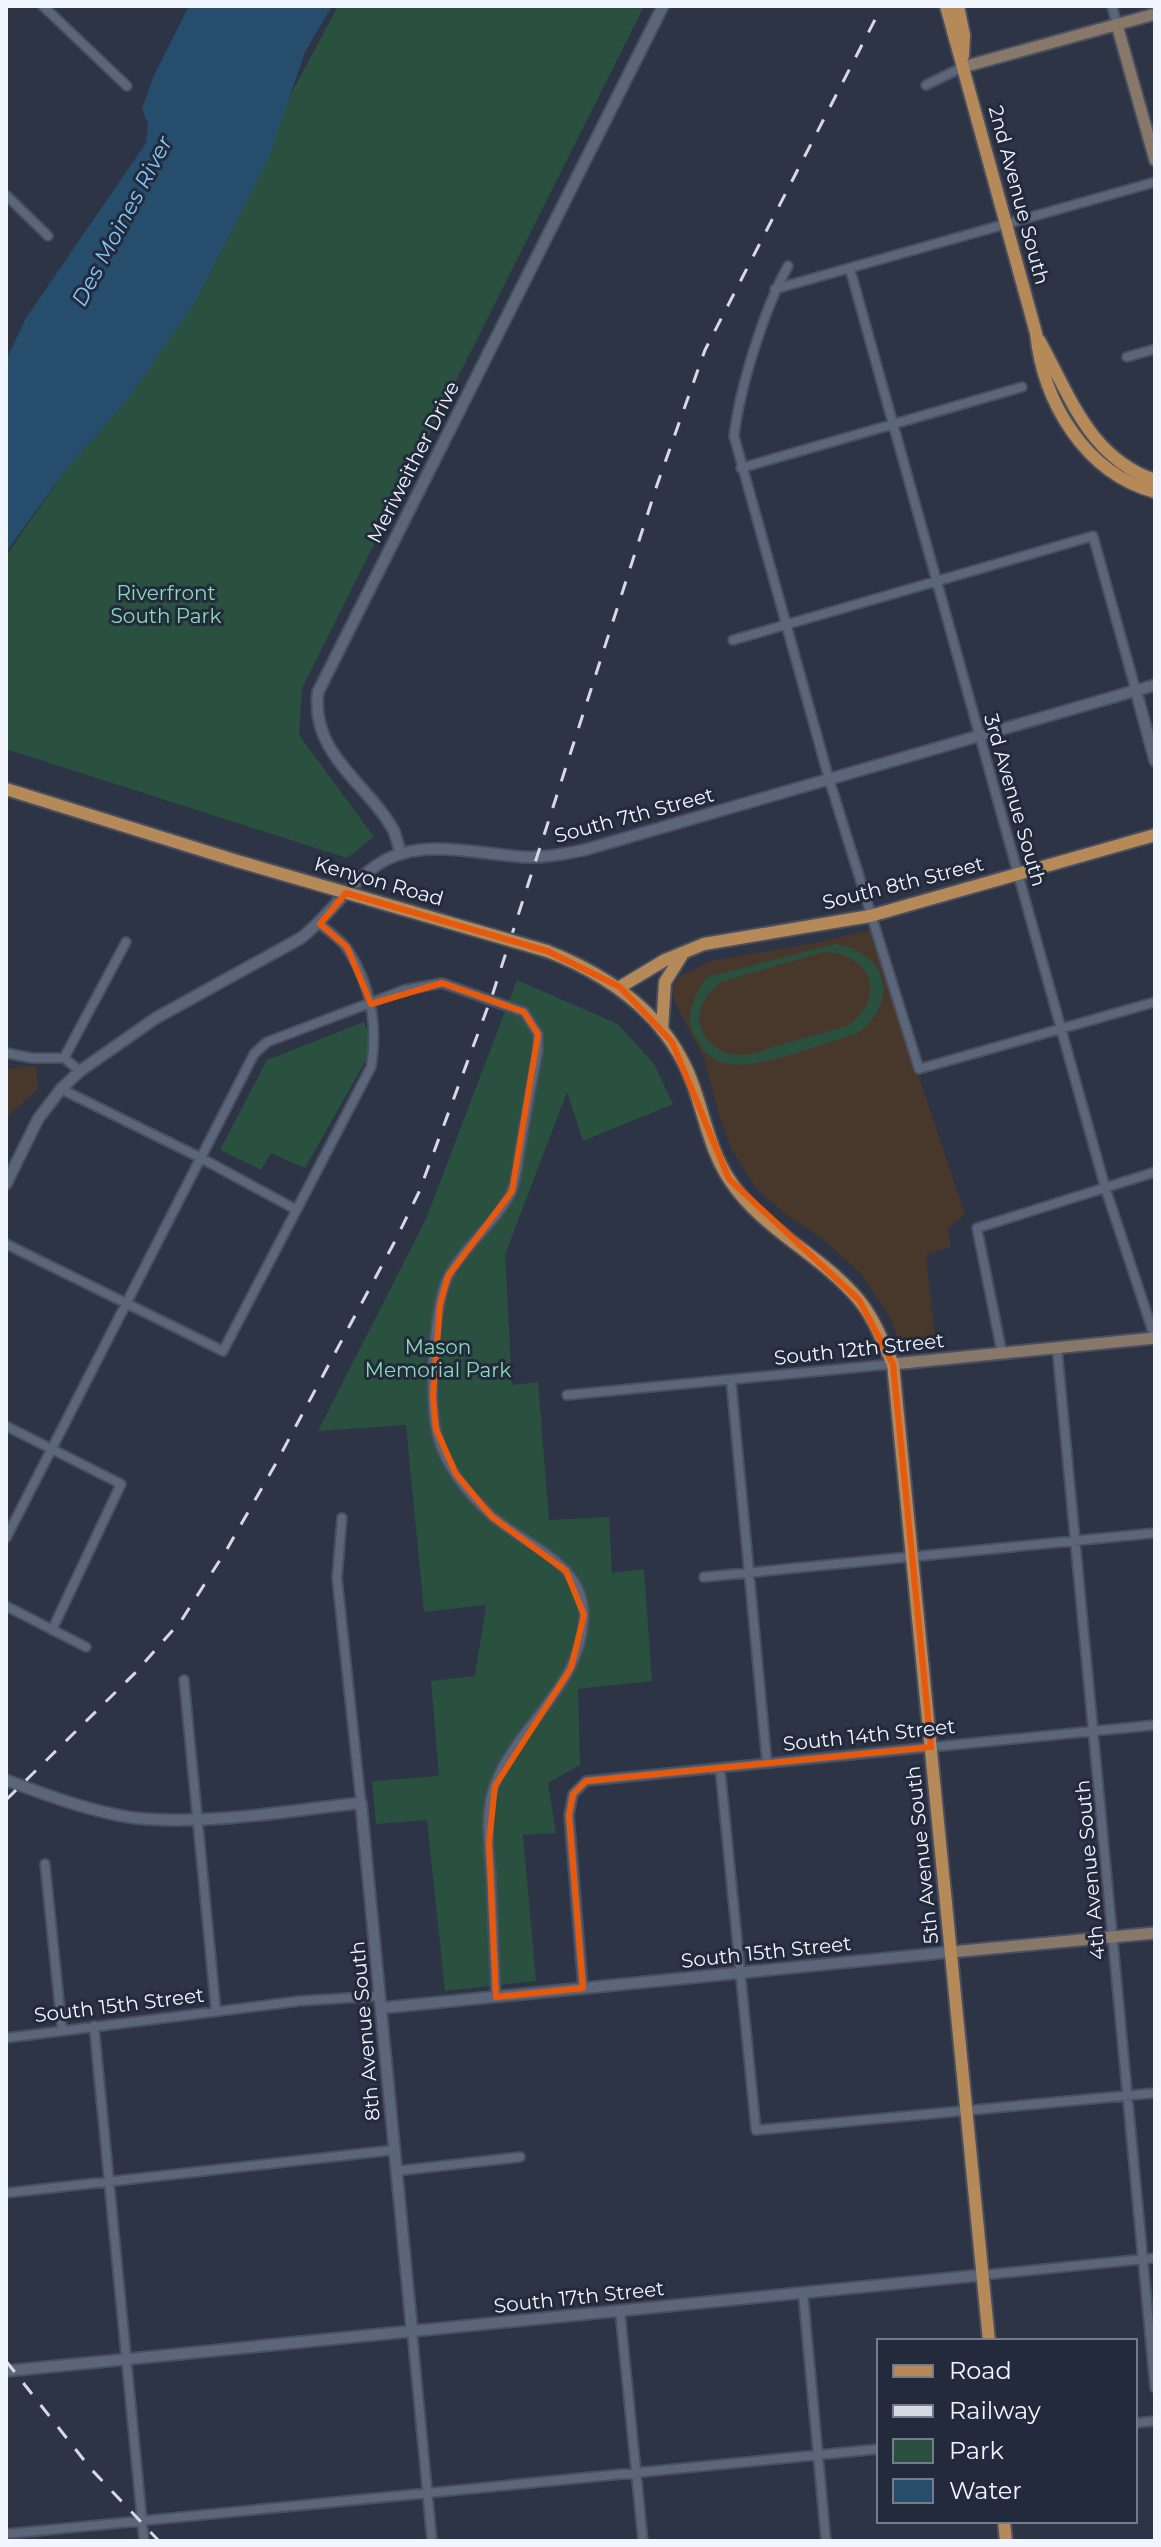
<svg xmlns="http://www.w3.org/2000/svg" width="1161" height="2547" viewBox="0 0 1161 2547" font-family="Montserrat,sans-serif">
	<rect width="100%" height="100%" fill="#2c3446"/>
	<path fill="#48382c" d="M870 930 965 1214 947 1230 951 1247 926 1255 936 1346 901 1347 890 1317 861 1274 824 1240 785 1214 756 1188 732 1150 720 1118 704 1058 675 1003 673 988 679 977 711 961 816 943Z
		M36 1066 38 1090 11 1113 6 1123V1069Z"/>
	<path fill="#2a5140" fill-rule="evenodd" d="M338 6H644L302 688 299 735 374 837 347 858 6 749V556L65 471 127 400Z
		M835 944C887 953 901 999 858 1033 828 1042 752 1072 724 1063 708 1059 702 1048 694 1034 683 1017 696 991 708 977ZM823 952C872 952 888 999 847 1026 822 1033 798 1040 773 1047 764 1050 752 1055 743 1055 723 1056 705 1044 700 1025 696 1007 708 993 721 982Z
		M517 980 618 1024 654 1064 673 1104 583 1141 567 1092 505 1255 512 1385 538 1382 549 1520 609 1517 612 1573 644 1569 652 1681 578 1689 580 1765 548 1783 556 1833 523 1835 536 1981 445 1991 427 1820 376 1824 372 1781 439 1776 431 1681 475 1676 486 1605 424 1612 406 1425 318 1431 426 1219Z
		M364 1022 371 1040 365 1062 305 1168 271 1153 261 1170 220 1150 267 1060Z"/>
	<path fill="#264e6c" d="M189 6H332L305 52 269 157 194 304 127 400 65 471 7 551 6 558V360L26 318 146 143 148 124 142 109 154 75Z"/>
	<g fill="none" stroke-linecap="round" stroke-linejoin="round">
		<defs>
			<path id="minor" d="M43 6 127 86
				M1112 6 1117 25
				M926 85 963 67
				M6 195 48 236
				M788 266C764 309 740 387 734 436L829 779 919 1069 1155 1002
				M850 269 1105 1187 1155 1338
				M775 289 1155 182
				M1127 357 1155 349
				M741 468 1022 387
				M733 640 1093 536 1136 691
				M6 1053 32 1058H64
				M64 1058 126 942
				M64 1058 80 1071
				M61 1089 199 1157 295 1209
				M6 1244 223 1351 371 1067C378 1027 371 985 348 950 342 940 329 932 320 924
				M1057 1348 1155 2388
				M1002 1353 977 1228 1155 1172
				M731 1380 767 1763
				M567 1395 893 1364
				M6 1426 121 1484 52 1630
				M342 1518 337 1578 361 1803
				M6 1538 254 1054 267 1042 404 990 442 983 524 1012 538 1034V1051C532 1083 526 1114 521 1146 518 1160 517 1180 511 1193 495 1224 465 1245 449 1275 433 1305 429 1397 436 1430 442 1462 467 1494 491 1515 524 1545 586 1562 584 1618 581 1687 516 1726 494 1786 484 1814 489 1847 491 1876 493 1916 494 1957 496 1997
				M704 1577 1155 1533
				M6 1606 86 1647
				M184 1680 216 2011
				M720 1768 756 2130 1155 2093
				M45 1864 62 2030
				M583 1988 569 1815 573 1794 586 1781 1155 1725
				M94 2026 144 2541
				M6 2038 299 2001 379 1996
				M396 2171 520 2157
				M6 2193 394 2150
				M983 2275 1155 2258
				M803 2293 826 2541
				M620 2311 643 2541
				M412 2331 432 2541
				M1135 2423 1155 2421
				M6 2534 879 2449"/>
			<path id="tertiary" d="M1136 691 1155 761
				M401 854 394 831 386 818C356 776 311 748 318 692L663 6
				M6 1184 38 1119 61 1089 80 1071 156 1018 301 938C331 915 350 881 382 862 422 838 479 854 523 857 544 858 564 854 584 850L1155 685
				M6 1780C46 1795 105 1817 147 1819 218 1824 291 1810 361 1803L412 2331
				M381 2008 951 1952
				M6 2371 983 2275"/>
			<path id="secondary" d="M1117 25 1155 160
				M963 67 1155 14
				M893 1364 1155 1338
				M951 1952 1155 1933"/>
			<path id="primary" d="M946 6 1036 333C1043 402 1085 473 1155 492
				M958 6 964 35 963 56
				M1039 340C1070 395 1089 458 1155 480
				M6 789 237 861
				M547 951C611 976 667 1015 692 1082 704 1114 710 1150 729 1179 762 1230 821 1254 859 1300 874 1318 883 1343 893 1364L989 2341
				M620 987 665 960 704 944 870 916 1155 835
				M662 1030 665 982 682 955
				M1004 2521 1006 2541"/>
		</defs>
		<use href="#minor" stroke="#494f5f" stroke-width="12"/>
		<use href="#tertiary" stroke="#494f5f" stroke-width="14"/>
		<use href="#secondary" stroke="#494f5f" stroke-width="15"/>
		<use href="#primary" stroke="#494f5f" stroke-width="16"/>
		<use href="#minor" stroke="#5c667a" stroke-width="8"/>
		<use href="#tertiary" stroke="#5c667a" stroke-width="10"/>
		<use href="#secondary" stroke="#887869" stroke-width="11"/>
		<use href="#primary" stroke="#b58958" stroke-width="12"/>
		<path stroke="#d4d9e4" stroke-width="3" stroke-dasharray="14 14" stroke-linecap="butt" d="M6 1800 136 1672 181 1621 227 1549 275 1465 395 1241 419 1192 493 993 657 485 705 350 882 6
			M6 2361 91 2469 159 2541"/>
		<defs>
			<path id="primary-bridge" d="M237 861 547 951"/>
		</defs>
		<use href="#primary-bridge" stroke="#494f5f" stroke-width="16" stroke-linecap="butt"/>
		<use href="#primary-bridge" stroke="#b58958" stroke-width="12"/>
	</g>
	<path fill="none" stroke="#e8590c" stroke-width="6" stroke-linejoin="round" d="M346 893 547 951 620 987 672 1042 729 1179 859 1300 893 1364 931 1747 586 1781 573 1794 569 1815 583 1988 496 1997 489 1843 495 1786 571 1668 584 1615 566 1571 492 1517 456 1474 436 1429 433 1396 440 1305 448 1276 512 1191 538 1034 524 1012 442 983 371 1004 347 947 320 924Z"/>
	<g text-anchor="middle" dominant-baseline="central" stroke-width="6" stroke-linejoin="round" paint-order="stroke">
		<g font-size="20" fill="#f0f5ff" stroke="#222a3c">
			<text transform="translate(1019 195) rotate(75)">2nd Avenue South</text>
			<text transform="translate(413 462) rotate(-63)">Meriweither Drive</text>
			<text transform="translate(1015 800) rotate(74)">3rd Avenue South</text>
			<text transform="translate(634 815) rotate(-15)">South 7th Street</text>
			<text transform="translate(379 881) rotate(16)">Kenyon Road</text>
			<text transform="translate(903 883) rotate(-14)">South 8th Street</text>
			<text transform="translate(859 1349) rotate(-6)">South 12th Street</text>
			<text transform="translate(869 1735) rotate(-6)">South 14th Street</text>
			<text transform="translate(922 1855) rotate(-96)">5th Avenue South</text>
			<text transform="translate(1090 1870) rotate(-95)">4th Avenue South</text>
			<text transform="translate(766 1952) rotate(-6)">South 15th Street</text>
			<text transform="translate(119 2005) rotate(-7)">South 15th Street</text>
			<text transform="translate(365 2031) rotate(-95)">8th Avenue South</text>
			<text transform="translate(579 2297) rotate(-6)">South 17th Street</text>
		</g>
		<g font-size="20" fill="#88dcb6" stroke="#222a3c">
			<text x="166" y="593">Riverfront<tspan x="166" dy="23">South Park</tspan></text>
			<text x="438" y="1347">Mason<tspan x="438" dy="23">Memorial Park</tspan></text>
		</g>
		<g font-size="22" font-style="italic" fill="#86c7fa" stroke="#222a3c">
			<text transform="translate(122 221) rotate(-62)">Des Moines River</text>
		</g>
	</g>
	<rect width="1161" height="2547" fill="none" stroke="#f0f5ff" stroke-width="16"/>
	<rect x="877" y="2339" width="260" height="184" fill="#222a3c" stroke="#747b8a" stroke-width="2"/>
	<rect x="893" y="2365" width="40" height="12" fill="#b58958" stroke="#747b8a" stroke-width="2"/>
	<text x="949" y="2379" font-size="24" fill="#f0f5ff">Road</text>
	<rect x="893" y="2405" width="40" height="12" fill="#d4d9e4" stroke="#747b8a" stroke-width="2"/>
	<text x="949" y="2419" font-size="24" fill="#f0f5ff">Railway</text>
	<rect x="893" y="2439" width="40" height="24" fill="#2a5140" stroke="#747b8a" stroke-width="2"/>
	<text x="949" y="2459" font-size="24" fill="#f0f5ff">Park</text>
	<rect x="893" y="2479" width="40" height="24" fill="#264e6c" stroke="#747b8a" stroke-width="2"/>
	<text x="949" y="2499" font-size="24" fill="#f0f5ff">Water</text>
</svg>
